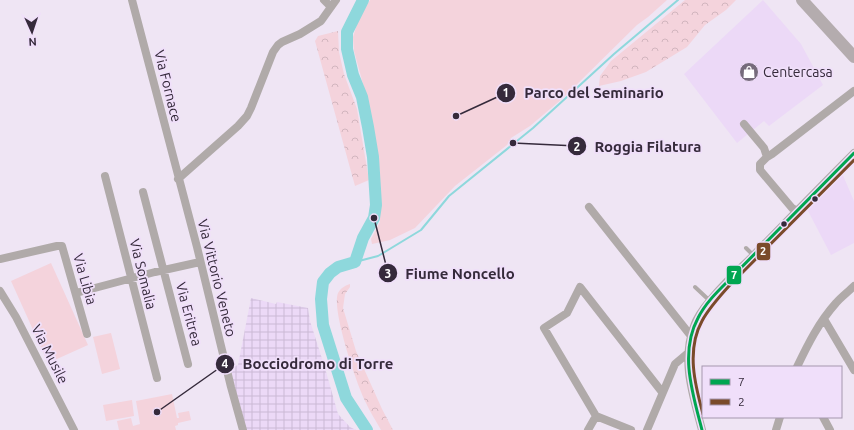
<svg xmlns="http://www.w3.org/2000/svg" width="854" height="430" viewBox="0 0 854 430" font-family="Ubuntu,sans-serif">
	<defs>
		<pattern id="industrial-grid" width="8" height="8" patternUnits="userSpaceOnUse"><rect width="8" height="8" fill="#ecd9f7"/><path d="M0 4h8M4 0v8" fill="none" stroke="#cbbad5"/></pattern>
		<pattern id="forest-crowns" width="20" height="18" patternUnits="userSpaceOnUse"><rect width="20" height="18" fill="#f4d3dc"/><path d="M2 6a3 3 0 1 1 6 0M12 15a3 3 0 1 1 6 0" fill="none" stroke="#d2b5be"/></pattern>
	</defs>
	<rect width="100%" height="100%" fill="#efe5f4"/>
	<path fill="#ecd9f7" d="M763 0 801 44 823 85 769 126 764 121 737 143 684 74Z
		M842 173 854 201V243L831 255 807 209Z"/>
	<path fill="url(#industrial-grid)" d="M251 298 276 304 277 302 308 308 310 321 325 368 338 414 350 427 356 430H246L230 368 238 365Z"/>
	<path fill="url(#forest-crowns)" d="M685 0H736L726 10 705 25 687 47 646 72 621 81 599 86 600 76 611 61Z
		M338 31 339 52 344 74 357 109 369 180 355 186 315 41 318 36Z
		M350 284V287L345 294 343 308 356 351 382 409 393 430H381C376 421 370 412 366 403 357 386 331 309 338 293 341 288 344 286 350 284Z"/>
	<path fill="#f4d3dc" d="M370 0H667L648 17 637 25 563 98 530 126 511 138 507 145 455 186 415 228 390 240 372 244 371 239 380 222V177L369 106 354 51 353 37 359 18Z
		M51 263 88 345 48 363 11 281Z
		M111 333 120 369 102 374 93 337Z
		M172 394 177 418H179L178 413 189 411 191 420 178 423V425L175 426 176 430H119L117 421 131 418 133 426 140 424 136 401Z
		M132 400 134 416 106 421 103 405Z"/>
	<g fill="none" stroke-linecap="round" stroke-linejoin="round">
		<path stroke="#8ed8dc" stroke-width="2" d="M355 262 378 256 421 230 449 196 533 128 614 54 678 0"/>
		<path stroke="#8ed8dc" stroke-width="12" d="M363 0 347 32V49L353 75 362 97 368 127 373 157 376 205 374 218 363 238 355 262 338 267 330 273 323 282 321 299 323 325 346 398 367 430"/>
		<path stroke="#b0aaa9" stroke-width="4" d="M746 248 753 255
			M695 287 710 301"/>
		<path stroke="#b0aaa9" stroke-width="8" d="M132 0 197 247 231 387 243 430
			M324 0 331 7
			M744 124 764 148 767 157 760 164V170L792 208 797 211
			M767 157 772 154 854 91
			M105 176 157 378
			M178 179 238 126 247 116 251 108 273 52 278 45 282 42 300 34 321 21 336 0
			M143 192 188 364
			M589 207 691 336
			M0 259 57 246H62L87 334
			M0 291 16 317 74 430
			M76 293 155 272 200 262
			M824 319 854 370
			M797 367C808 344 819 322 836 303 841 297 848 292 854 286
			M823 417 830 430
			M588 430 596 416
			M631 430 596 416 544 328 567 313 580 287 662 392
			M647 430 675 364 688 353
			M702 430C693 395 681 362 694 326 700 307 734 274 750 259 784 224 819 188 854 153
			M776 430 780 417"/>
		<path stroke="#b4acae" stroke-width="12" d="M802 0 854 57"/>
		<defs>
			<path id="bus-1" d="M702 430C693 395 679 353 698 318 705 304 716 293 727 282L854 153"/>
			<path id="bus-2" d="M703 414C695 385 686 350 702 321 709 308 720 296 730 285L854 160"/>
		</defs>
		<use href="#bus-1" stroke="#f0dffa" stroke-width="6"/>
		<use href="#bus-2" stroke="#f0dffa" stroke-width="6"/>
		<use href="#bus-1" stroke="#00a651" stroke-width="3"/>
		<use href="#bus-2" stroke="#7a4b2a" stroke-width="3"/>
	</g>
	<defs>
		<symbol id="shop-disc" viewBox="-11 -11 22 22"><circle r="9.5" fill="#766b7c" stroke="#f0dffa"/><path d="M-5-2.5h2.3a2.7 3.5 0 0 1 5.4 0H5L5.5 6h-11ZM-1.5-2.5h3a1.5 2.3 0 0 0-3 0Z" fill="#fff"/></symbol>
	</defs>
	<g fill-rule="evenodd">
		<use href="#shop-disc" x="738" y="61" width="22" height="22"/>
	</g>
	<g fill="#352a3b" stroke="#f0dffa" stroke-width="1.5">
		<circle cx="815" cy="199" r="3.5"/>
		<circle cx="784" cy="224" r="3.5"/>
	</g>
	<g text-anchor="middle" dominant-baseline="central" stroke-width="3.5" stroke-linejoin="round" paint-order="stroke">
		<g font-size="14" fill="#352a3b" stroke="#f0dffa" text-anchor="start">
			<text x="763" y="72">Centercasa</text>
		</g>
		<g font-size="14" fill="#352a3b" stroke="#f0dffa">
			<text transform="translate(168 86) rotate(76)">Via Fornace</text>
			<text transform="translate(143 274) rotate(76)">Via Somalia</text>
			<text transform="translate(217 278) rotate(76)">Via Vittorio Veneto</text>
			<text transform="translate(85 279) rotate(74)">Via Libia</text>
			<text transform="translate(189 314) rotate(75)">Via Eritrea</text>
			<text transform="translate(50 354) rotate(63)">Via Musile</text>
		</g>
	</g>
	<path fill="none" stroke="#352a3b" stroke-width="1.5" d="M456 116L506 93M513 143L577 146M374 218L388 273M157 412L225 364"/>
	<g fill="#352a3b" stroke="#f0dffa" stroke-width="1.5">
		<circle cx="456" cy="116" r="4"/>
		<circle cx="513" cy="143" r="4"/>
		<circle cx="374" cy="218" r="4"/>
		<circle cx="157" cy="412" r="4"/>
		<circle cx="506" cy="93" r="10"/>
		<circle cx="577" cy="146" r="10"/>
		<circle cx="388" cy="273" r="10"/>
		<circle cx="225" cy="364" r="10"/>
	</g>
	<g font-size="12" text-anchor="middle" font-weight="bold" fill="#fff">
		<text x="506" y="97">1</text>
		<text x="577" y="151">2</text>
		<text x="388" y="278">3</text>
		<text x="225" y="368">4</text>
	</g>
	<g font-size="15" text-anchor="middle" font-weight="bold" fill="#352a3b" stroke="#f0dffa" stroke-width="3.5" stroke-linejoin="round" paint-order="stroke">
		<text x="594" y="98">Parco del Seminario</text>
		<text x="648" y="152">Roggia Filatura</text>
		<text x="460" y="279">Fiume Noncello</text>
		<text x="318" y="369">Bocciodromo di Torre</text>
	</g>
	<g stroke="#f0dffa" stroke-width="1.5">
		<rect x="756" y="242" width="15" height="19" rx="4" fill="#7a4b2a"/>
		<rect x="726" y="265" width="16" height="20" rx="4" fill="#00a651"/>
	</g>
	<g font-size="11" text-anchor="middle" font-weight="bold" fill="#fff">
		<text x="763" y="255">2</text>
		<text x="734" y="279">7</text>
	</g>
	<rect x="702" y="366" width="140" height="52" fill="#f0dffa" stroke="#a597ae"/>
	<rect x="710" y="379" width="20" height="6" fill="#00a651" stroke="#a597ae"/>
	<text x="738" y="386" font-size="12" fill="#352a3b">7</text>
	<rect x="710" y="399" width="20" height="6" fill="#7a4b2a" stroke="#a597ae"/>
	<text x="738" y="406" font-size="12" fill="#352a3b">2</text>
	<g transform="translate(32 32) rotate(177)" stroke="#f0dffa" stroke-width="3" paint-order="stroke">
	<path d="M0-3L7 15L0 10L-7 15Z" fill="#352a3b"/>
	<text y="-6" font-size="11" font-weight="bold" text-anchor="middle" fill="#352a3b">N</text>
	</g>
</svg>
